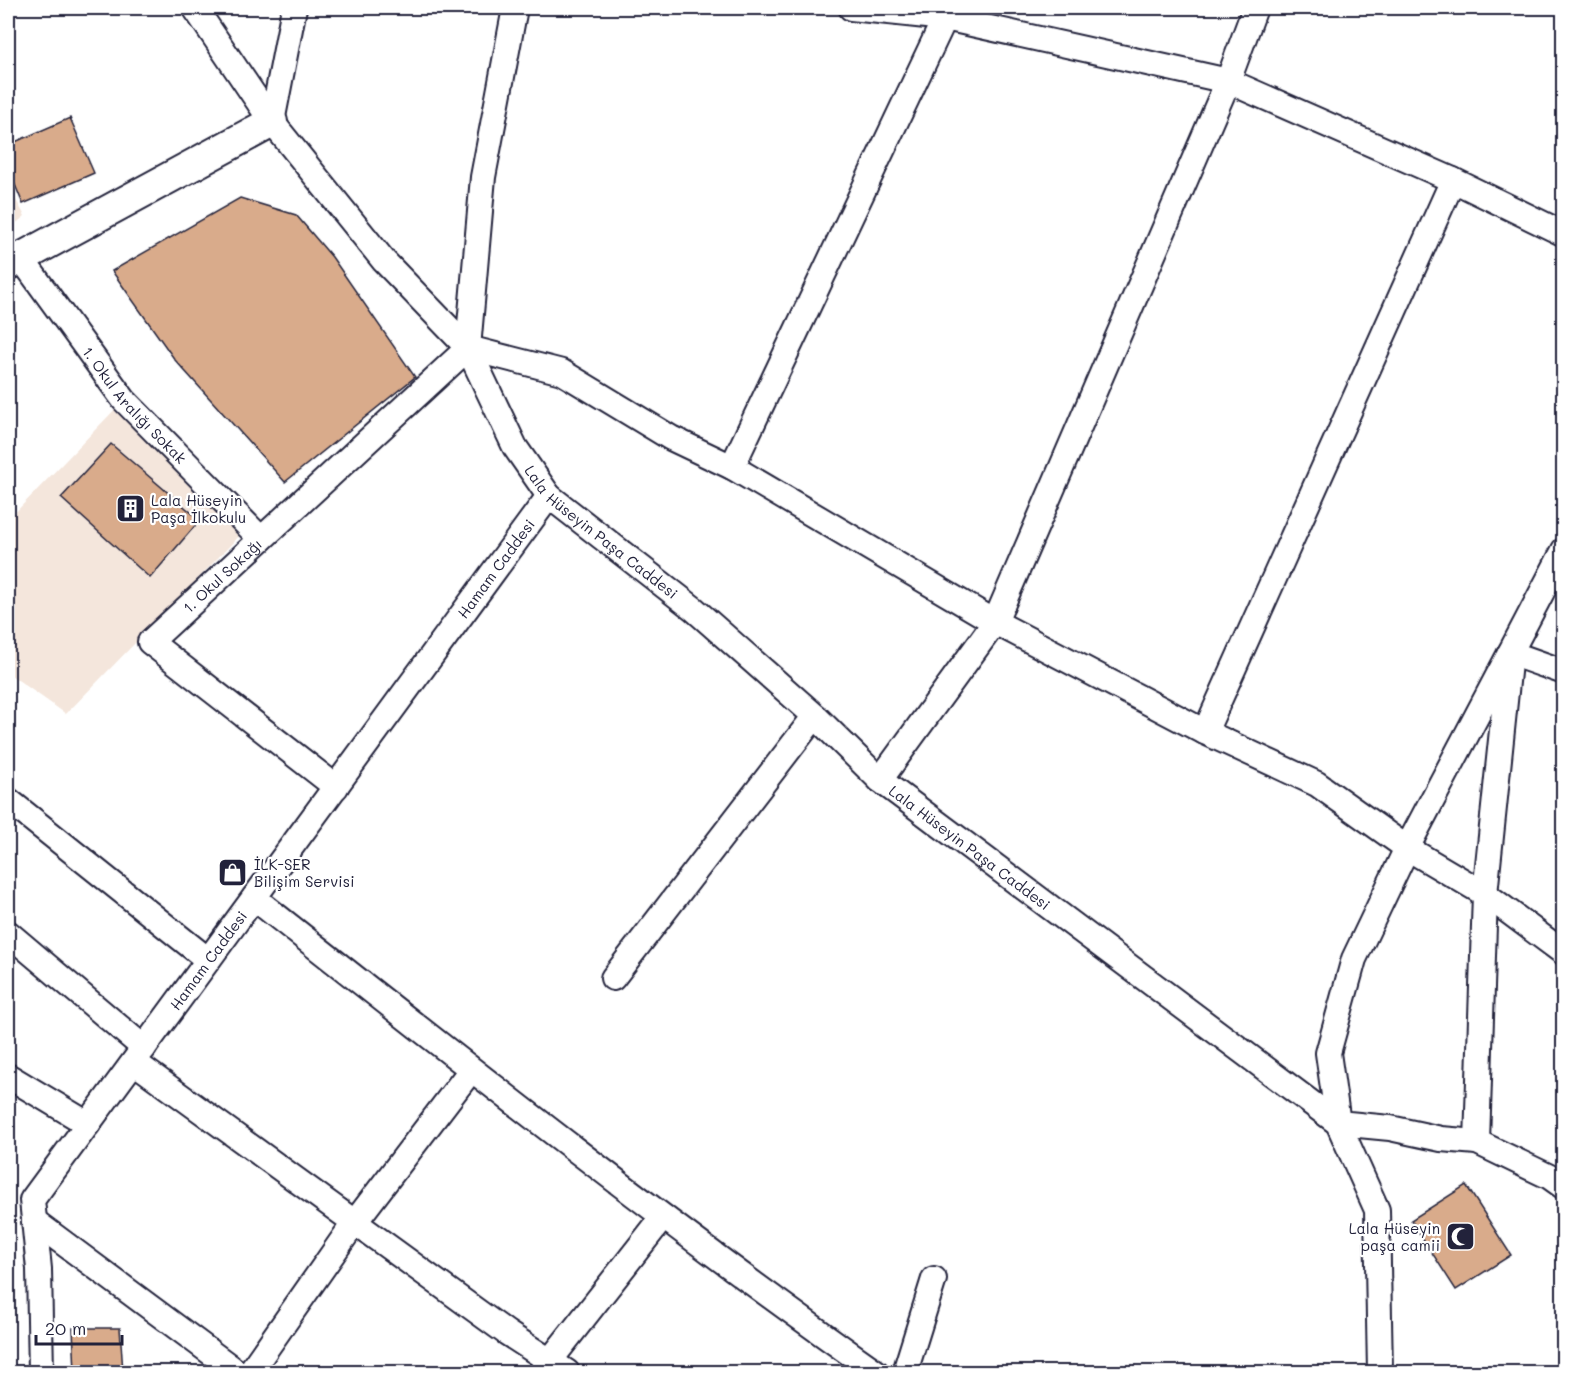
<svg xmlns="http://www.w3.org/2000/svg" width="1571" height="1380" viewBox="0 0 1571 1380" font-family="Mali,sans-serif">
	<rect width="100%" height="100%" fill="#fff"/>
	<filter id="ink" filterUnits="userSpaceOnUse"><feTurbulence type="fractalNoise" baseFrequency=".0167" numOctaves="2"/><feDisplacementMap in="SourceGraphic" scale="12" xChannelSelector="R" yChannelSelector="G"/><feConvolveMatrix kernelMatrix="1 2 1 2 8 2 1 2 1" color-interpolation-filters="sRGB"/></filter>
	<g filter="url(#ink)">
		<path fill="#f4e6dc" d="M8 186 25 216 8 230Z
			M124 400 249 526 66 714 8 673V520Z"/>
		<path fill="#d9ab8b" stroke="#22223b" stroke-width="1.5" d="M70 118 94 173 23 204 8 168V145Z
			M240 198 296 215 332 257 415 377 285 482 175 360 112 271Z
			M111 444 200 520 150 578 61 498Z
			M1466 1185 1511 1255 1456 1290 1411 1220Z
			M73 1328H120L123 1372H75Z"/>
		<g fill="none" stroke-linecap="round" stroke-linejoin="round">
			<defs>
				<g id="minor">
					<path d="M195 8 272 122 384 261 468 348 562 372 671 438 732 467 995 622 1205 732 1317 784 1407 848 1485 894 1564 953"/>
					<path d="M851 8 945 18 1228 81 1453 180 1564 234"/>
					<path d="M272 122 294 8"/>
					<path id="s1" d="M21 258 124 400 261 539"/>
					<path id="s2" d="M468 348 515 447 549 496 694 609 815 716 880 780 1338 1123 1377 1210 1380 1372"/>
					<path d="M468 348 483 177 515 8"/>
					<path d="M732 467 945 18 948 8"/>
					<path d="M1564 672 1510 653 1407 848 1354 959 1328 1053 1338 1123 1390 1128 1441 1139 1477 1142 1550 1177 1564 1187"/>
					<path d="M1205 732 1453 180"/>
					<path d="M880 780 995 622 1228 81 1255 8"/>
					<path id="s3" d="M336 787 150 642 468 348"/>
					<path d="M8 800 208 960"/>
					<path d="M254 898C459 1060 663 1222 876 1372"/>
					<path d="M8 933 144 1048"/>
					<path d="M613 978 815 716"/>
					<path d="M134 1062 507 1333 567 1372"/>
					<path d="M8 1076 88 1124"/>
					<path d="M1477 1142 1485 894 1510 653 1564 550"/>
					<path d="M34 1221 237 1372"/>
					<path id="s4" d="M41 1372 39 1269 32 1200 549 496"/>
					<path d="M250 1372 355 1222 471 1070"/>
					<path d="M541 1372 663 1217"/>
					<path d="M905 1372 934 1279"/>
				</g>
				<path id="tertiary" d="M8 265 272 122"/>
			</defs>
			<use href="#minor" stroke="#22223b" stroke-width="28"/>
			<use href="#tertiary" stroke="#22223b" stroke-width="34"/>
			<use href="#minor" stroke="#fff" stroke-width="24"/>
			<use href="#tertiary" stroke="#fff" stroke-width="30"/>
		</g>
	</g>
	<defs>
		<symbol id="building-square" viewBox="-11 -11 22 22"><rect x="-9" y="-9" width="18" height="18" rx="4" fill="#22223b" stroke="#fff"/><path d="M-4-6H4V6H1V3H-1V6H-4ZM-2.5-4.3h1.7v1.8h-1.7ZM.8-4.3h1.7v1.8H.8ZM-2.5-1h1.7V.8h-1.7ZM.8-1h1.7V.8H.8Z" fill="#fff"/></symbol>
		<symbol id="shop-square" viewBox="-11 -11 22 22"><rect x="-9" y="-9" width="18" height="18" rx="4" fill="#22223b" stroke="#fff"/><path d="M-5-2.5h2.3a2.7 3.5 0 0 1 5.4 0H5L5.5 6h-11ZM-1.5-2.5h3a1.5 2.3 0 0 0-3 0Z" fill="#fff"/></symbol>
		<symbol id="mosque-square" viewBox="-11 -11 22 22"><rect x="-9" y="-9" width="18" height="18" rx="4" fill="#22223b" stroke="#fff"/><path d="M3.5-4.9A6 6 0 1 0 3.5 4.9A5 5 0 1 1 3.5-4.9Z" fill="#fff"/></symbol>
	</defs>
	<g fill-rule="evenodd">
		<use href="#building-square" x="114" y="492" width="33" height="33"/>
		<use href="#shop-square" x="216" y="856" width="33" height="33"/>
		<use href="#mosque-square" x="1444" y="1220" width="33" height="33"/>
	</g>
	<g text-anchor="middle" dominant-baseline="central" stroke-width="4.5" stroke-linejoin="round" paint-order="stroke">
		<g font-size="15" fill="#22223b" stroke="#fff">
			<text stroke="none"><textPath href="#s1" startOffset="186">1. Okul Aralığı Sokak</textPath></text>
			<text stroke="none"><textPath href="#s2" startOffset="232">Lala Hüseyin Paşa Caddesi</textPath></text>
			<text stroke="none"><textPath href="#s4" startOffset="956">Hamam Caddesi</textPath></text>
			<text stroke="none"><textPath href="#s3" startOffset="334">1. Okul Sokağı</textPath></text>
			<text stroke="none"><textPath href="#s2" startOffset="718">Lala Hüseyin Paşa Caddesi</textPath></text>
			<text stroke="none"><textPath href="#s4" startOffset="470">Hamam Caddesi</textPath></text>
		</g>
		<g font-size="15" fill="#22223b" stroke="#fff" text-anchor="start">
			<text x="151" y="500">Lala Hüseyin<tspan x="151" dy="17">Paşa İlkokulu</tspan></text>
			<text x="254" y="864">İLK-SER<tspan x="254" dy="17">Bilişim Servisi</tspan></text>
			<text x="1440" y="1228" text-anchor="end">Lala Hüseyin<tspan x="1440" dy="17">paşa camii</tspan></text>
		</g>
	</g>
	<rect width="1571" height="1380" fill="none" stroke="#fff" stroke-width="30"/>
	<rect x="15" y="15" width="1541" height="1350" fill="none" stroke="#22223b" stroke-width="2" filter="url(#ink)"/>
	<path d="M36 1335v9h86v-9" fill="none" stroke="#22223b" stroke-width="3"/>
	<text x="45" y="1335" font-size="18" fill="#22223b" stroke="#ffffff" stroke-width="4.5" paint-order="stroke">20 m</text>
</svg>
